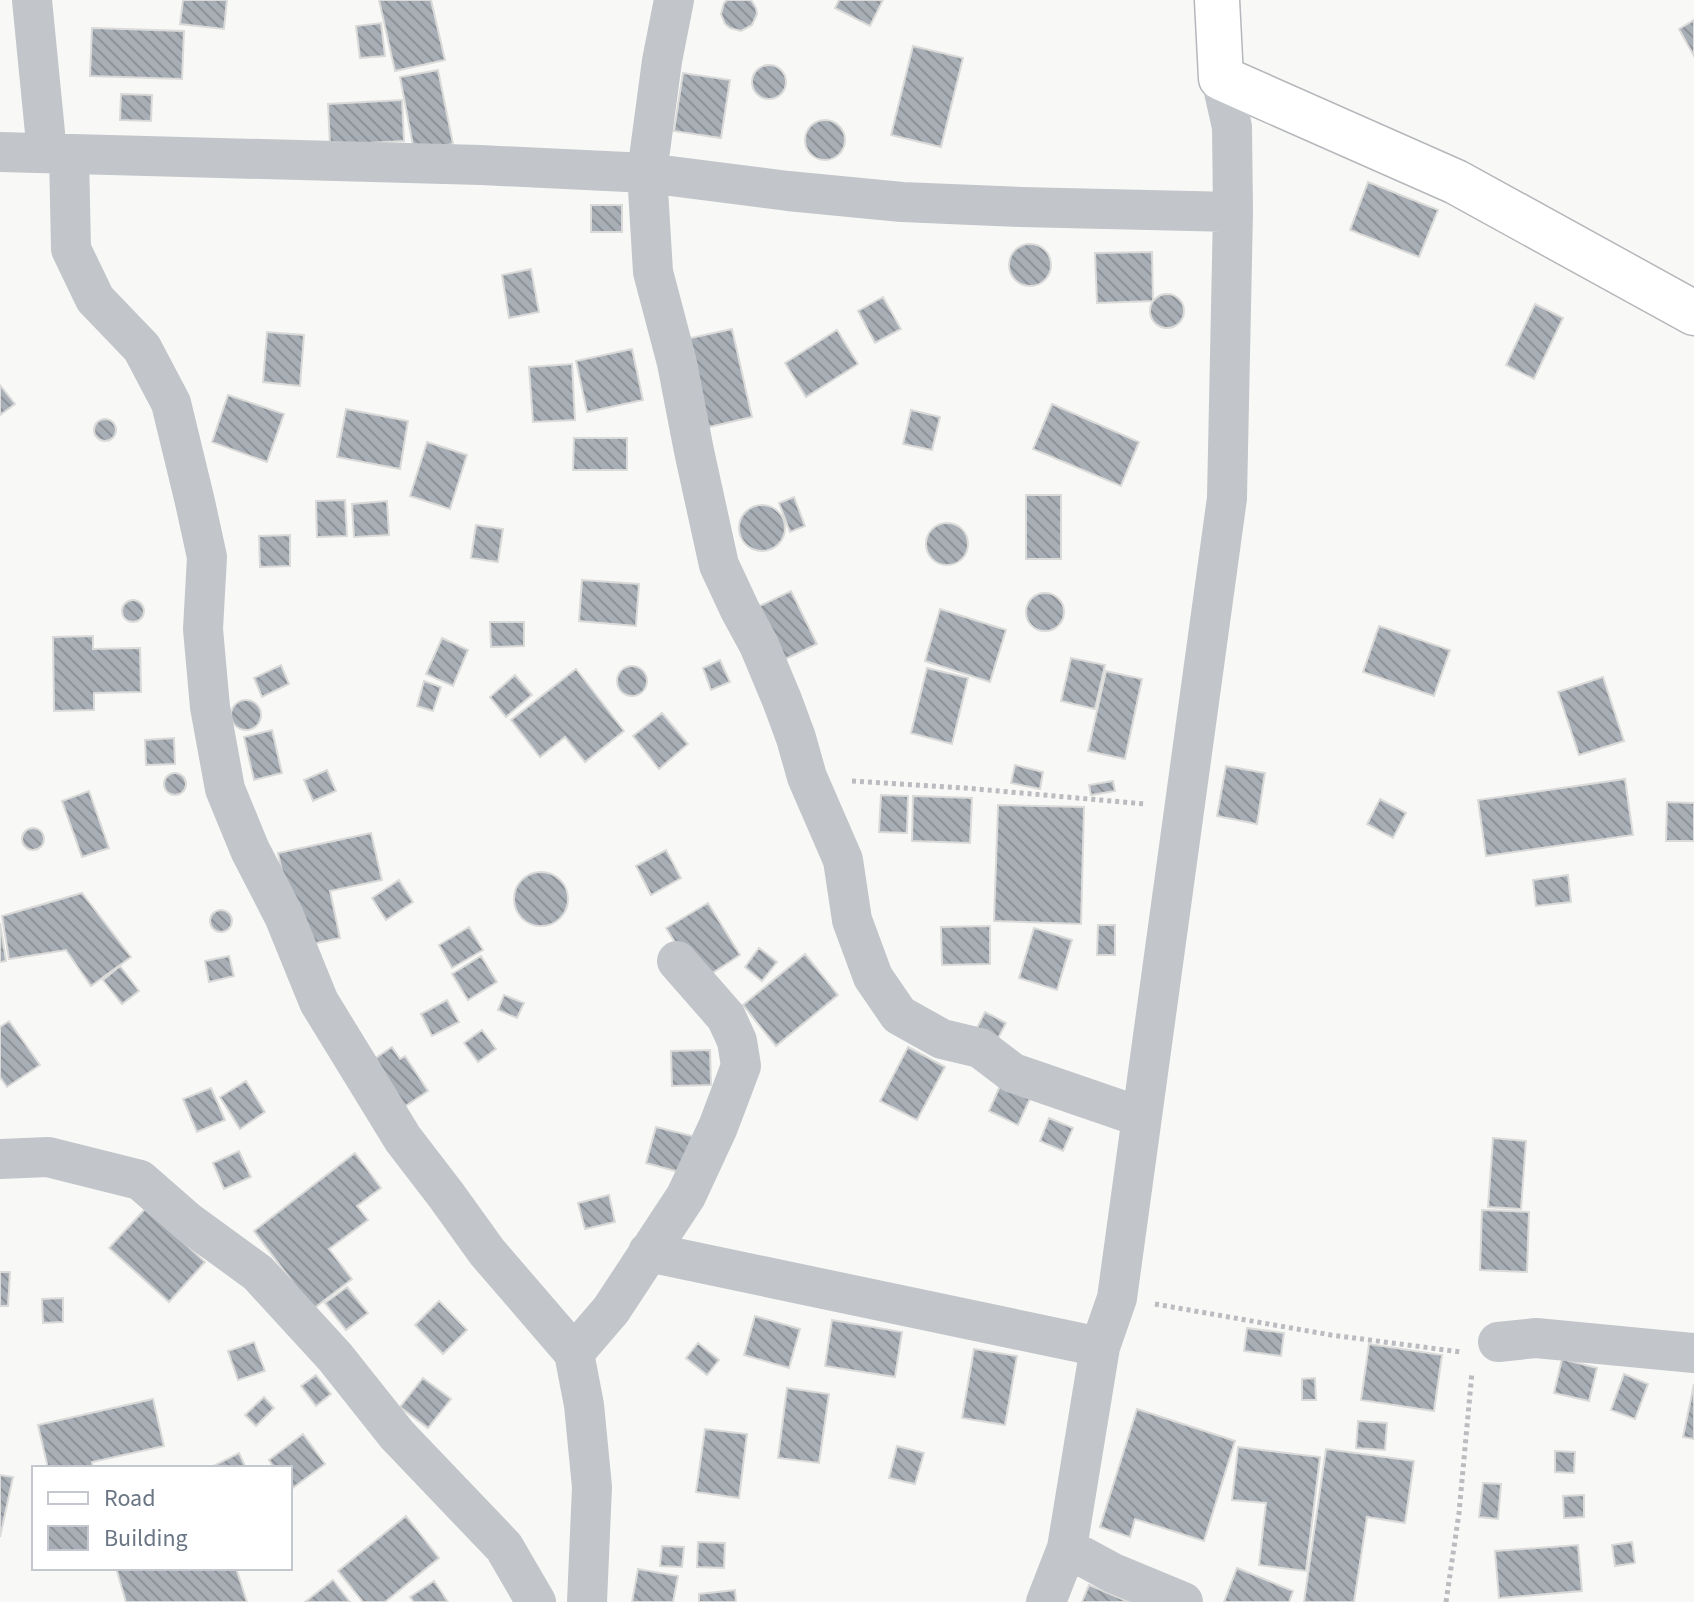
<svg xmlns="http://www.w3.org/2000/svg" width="1694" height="1602" viewBox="0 0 1694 1602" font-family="'Source Sans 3',sans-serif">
	<defs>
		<pattern id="building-back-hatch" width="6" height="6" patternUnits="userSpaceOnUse" patternTransform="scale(2)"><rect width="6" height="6" fill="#a8aeb5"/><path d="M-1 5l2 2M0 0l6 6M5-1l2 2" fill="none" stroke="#8d9299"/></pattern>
	</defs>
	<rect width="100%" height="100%" fill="#f8f8f6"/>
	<path fill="url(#building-back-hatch)" stroke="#dadad9" stroke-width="2" d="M183 0H227L224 29 180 24Z
		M379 0H431L445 60 395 71Z
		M727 0H751L756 8 757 14 752 25 741 31 730 28 725 24 721 14 724 3Z
		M839 0H883L870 26 835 8Z
		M1694 20V56L1679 29Z
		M381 23 385 56 360 58 356 26Z
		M92 28 184 31 182 79 90 76Z
		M913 46 963 58 941 147 891 135Z
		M752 82a17 17 0 1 1 34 0a17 17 0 1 1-34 0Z
		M438 70 453 144 414 151 400 77Z
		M683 73 730 80 721 138 674 131Z
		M121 94 152 95 151 121 120 120Z
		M402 100 404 141 330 145 328 104Z
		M805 140a20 20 0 1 1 40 0a20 20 0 1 1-40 0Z
		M1368 182 1438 210 1419 257 1350 230Z
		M591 205H622V232H591Z
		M1009 265a21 21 0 1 1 42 0a21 21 0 1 1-42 0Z
		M1152 252 1153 301 1097 303 1095 253Z
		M531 269 539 312 509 318 502 275Z
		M1150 311a17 17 0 1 1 34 0a17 17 0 1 1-34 0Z
		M883 297 901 329 875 343 858 311Z
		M1535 304 1563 318 1534 379 1506 365Z
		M732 329 752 417 696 430 677 341Z
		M837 330 858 364 806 397 785 363Z
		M267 332 304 335 300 386 263 382Z
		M632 349 643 400 587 412 576 361Z
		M572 364 575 420 533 422 529 367Z
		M0 385 15 404 0 415Z
		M228 395 284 414 267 462 212 442Z
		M1052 404 1139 442 1121 486 1033 449Z
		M346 409 408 421 400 469 337 457Z
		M911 410 940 417 932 450 903 444Z
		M94 430a11 11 0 1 1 22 0a11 11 0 1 1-22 0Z
		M574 438H627V470H573Z
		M427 442 467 455 450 509 410 496Z
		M1026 495H1061V559H1026Z
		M794 497 805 526 790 532 779 503Z
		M345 500 347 536 317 537 316 501Z
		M387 501 389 535 354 537 352 504Z
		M739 528a23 23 0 1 1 46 0a23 23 0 1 1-46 0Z
		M926 544a21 21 0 1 1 42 0a21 21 0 1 1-42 0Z
		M476 525 503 529 498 562 471 558Z
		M290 535V566L260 567 259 536Z
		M582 580 639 584 636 626 579 621Z
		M791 591 817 644 777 663 751 610Z
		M1026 612a19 19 0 1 1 38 0a19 19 0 1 1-38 0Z
		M122 611a11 11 0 1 1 22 0a11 11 0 1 1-22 0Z
		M940 609 1006 630 990 682 925 661Z
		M490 622H524V646L491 647Z
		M1379 626 1450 650 1434 696 1363 672Z
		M93 636V649L140 648 141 692 94 693V710L54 711 53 637Z
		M442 638 468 650 453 686 426 674Z
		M1071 658 1105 665 1095 709 1061 701Z
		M720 660 730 682 711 690 703 668Z
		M281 665 289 684 262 697 254 678Z
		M617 681a15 15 0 1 1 30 0a15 15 0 1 1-30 0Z
		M927 668 968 678 952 744 911 733Z
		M576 669 624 731 585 762 565 737 540 757 511 720Z
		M1106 671 1142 679 1125 759 1088 751Z
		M515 675 532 695 506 717 490 697Z
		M1603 677 1624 741 1579 755 1558 692Z
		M424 681 441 687 433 711 417 706Z
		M231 715a15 15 0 1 1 30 0a15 15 0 1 1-30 0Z
		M662 713 688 744 659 769 633 736Z
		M272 730 282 773 254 780 244 737Z
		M174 738 175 764 146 765 145 740Z
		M1015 765 1043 772 1040 789 1011 783Z
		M1226 766 1265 773 1257 824 1217 816Z
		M327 770 336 791 313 801 304 780Z
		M164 784a11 11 0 1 1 22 0a11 11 0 1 1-22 0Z
		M1625 779 1633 835 1486 856 1478 800Z
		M1113 781 1115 791 1091 795 1089 785Z
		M89 791 109 848 82 857 62 801Z
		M881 795 908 796 907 833 879 832Z
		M913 796 972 798 970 843 912 841Z
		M1380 799 1406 813 1393 838 1367 824Z
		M1667 802 1694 803V841H1666Z
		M998 805 1084 807 1081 924 994 921Z
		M22 839a11 11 0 1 1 22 0a11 11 0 1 1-22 0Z
		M371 833 382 880 330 891 340 938 298 947 278 853Z
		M666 850 681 878 651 895 636 866Z
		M514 899a27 27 0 1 1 54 0a27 27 0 1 1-54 0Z
		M1568 875 1571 902 1536 906 1533 880Z
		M399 880 413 902 386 920 372 898Z
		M82 893 131 957 91 986 66 950 9 959 2 916Z
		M708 903 740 955 700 981 666 928Z
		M210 921a11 11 0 1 1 22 0a11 11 0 1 1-22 0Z
		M0 923 6 961 0 962Z
		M1098 925H1115V955H1097Z
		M990 926V964L942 965 941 927Z
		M469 927 483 950 452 968 439 945Z
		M1034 928 1072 940 1057 990 1019 978Z
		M759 948 777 962 762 981 745 967Z
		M805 954 838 995 776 1046 743 1005Z
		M229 956 234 976 209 982 205 961Z
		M481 956 497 982 468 1000 452 974Z
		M120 966 139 991 122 1004 103 980Z
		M504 995 524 1003 517 1018 498 1010Z
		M447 1000 459 1022 432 1036 421 1014Z
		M985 1012 1006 1023 993 1048 972 1038Z
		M9 1021 40 1065 7 1087 0 1077V1027Z
		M482 1030 496 1049 478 1062 464 1043Z
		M392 1047 400 1059 405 1056 428 1091 398 1111 367 1064Z
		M908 1047 945 1067 917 1120 880 1101Z
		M710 1050 711 1085 672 1086 671 1051Z
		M1003 1079 1033 1092 1018 1125 989 1111Z
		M246 1081 265 1112 240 1129 220 1097Z
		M211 1088 225 1120 197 1132 183 1099Z
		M1049 1118 1073 1128 1063 1151 1040 1141Z
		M656 1127 696 1137 686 1174 646 1163Z
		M1493 1138 1526 1141 1521 1209 1488 1207Z
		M239 1151 251 1177 224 1189 213 1163Z
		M355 1153 381 1188 357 1206 368 1220 329 1249 352 1279 313 1309 254 1231Z
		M609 1195 615 1222 585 1229 578 1203Z
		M146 1208 205 1262 169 1302 109 1248Z
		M1482 1210 1529 1212 1527 1272 1480 1270Z
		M0 1272H10L8 1306H0Z
		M347 1287 368 1313 346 1330 325 1303Z
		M63 1298V1322L43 1323 42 1299Z
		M439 1301 467 1330 443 1354 415 1325Z
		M755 1316 800 1329 789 1368 744 1355Z
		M832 1320 902 1332 895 1377 825 1366Z
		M1247 1328 1284 1333 1281 1356 1244 1351Z
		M254 1342 265 1371 238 1380 228 1351Z
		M698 1343 719 1360 707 1375 686 1358Z
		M1369 1344 1442 1355 1434 1411 1361 1400Z
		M974 1349 1017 1356 1005 1425 962 1418Z
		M1562 1359 1597 1368 1589 1401 1554 1393Z
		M1624 1374 1648 1384 1635 1419 1611 1410Z
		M316 1375 331 1394 316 1406 301 1386Z
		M423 1378 451 1399 428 1428 400 1407Z
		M1315 1378 1316 1400H1302V1379Z
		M1694 1384V1439L1683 1437Z
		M787 1388 829 1394 819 1463 778 1458Z
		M264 1397 274 1408 256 1426 245 1415Z
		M153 1399 164 1446 92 1462 93 1468H48L38 1425Z
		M1137 1409 1235 1441 1204 1541 1135 1519 1130 1537 1100 1527Z
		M1358 1421 1387 1423 1385 1450 1356 1448Z
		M705 1429 747 1434 739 1498 696 1492Z
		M303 1434 325 1464 290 1490V1468H274L269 1460Z
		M897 1446 924 1453 915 1484 889 1478Z
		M1238 1447 1320 1457 1306 1571 1259 1565 1266 1503 1232 1500Z
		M1326 1449 1414 1461 1405 1523 1367 1517 1354 1602H1304Z
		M1555 1451 1575 1452 1574 1473 1555 1472Z
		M239 1453 246 1468H211V1467Z
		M0 1475 13 1477 0 1537Z
		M1483 1483 1501 1484 1498 1519 1479 1517Z
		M1584 1495V1517L1564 1518 1563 1496Z
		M406 1516 439 1558 385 1602H363L338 1571Z
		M698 1542 725 1543 724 1568 697 1567Z
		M1632 1542 1635 1563 1615 1566 1612 1545Z
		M1578 1545 1582 1591 1499 1598 1495 1551Z
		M662 1546 684 1547 682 1567 660 1566Z
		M116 1568H236L247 1602H126Z
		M1237 1568 1293 1591 1289 1602H1224Z
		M638 1569 678 1576 673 1602H632Z
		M333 1580 350 1602H305Z
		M434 1581 448 1602H414L410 1597Z
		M1089 1585 1129 1602H1082Z
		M735 1590 736 1602H699V1594Z"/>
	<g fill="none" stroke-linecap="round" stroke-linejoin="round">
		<defs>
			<path id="major" d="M1217 0 1221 78 1456 182 1694 313"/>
		</defs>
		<use href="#major" stroke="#b4b7bb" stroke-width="47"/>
		<path stroke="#babcbf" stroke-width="5" stroke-dasharray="4 4" stroke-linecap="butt" d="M852 781 965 788 1145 804
			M1155 1304 1331 1335 1461 1352
			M1446 1602 1459 1513 1472 1372"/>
		<path stroke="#c2c5c9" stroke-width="40" d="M32 0 47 153
			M674 0 662 61 647 173 653 272 677 363 694 451 719 565 740 610 759 645 782 700 796 738 807 777 843 860 852 920 873 977 899 1015 942 1039 980 1048 1013 1073 1141 1117
			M0 152 481 165 647 173 788 191 902 202 1021 207 1233 212
			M69 154 71 249 95 299 142 348 171 403 195 502 207 557 203 629 210 707 225 789 250 850 284 916 319 1002 403 1139 446 1195 487 1252 574 1353 584 1405 592 1487 587 1602
			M0 1159 48 1157 140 1180 188 1222 258 1273 335 1357 397 1435 504 1547 536 1602
			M648 1252 1100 1347
			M1498 1342 1536 1338 1694 1353
			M574 1353 611 1310 686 1196 718 1127 741 1066 737 1041 726 1017 677 961
			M1067 1548 1113 1573 1183 1602
			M1046 1602 1067 1548 1100 1347 1117 1298 1227 498 1233 212 1232 127 1221 78"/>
		<use href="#major" stroke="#fff" stroke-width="44"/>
	</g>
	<rect x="32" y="1466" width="260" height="104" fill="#ffffff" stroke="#c4c8ce" stroke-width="2"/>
	<rect x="48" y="1492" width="40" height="12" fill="#ffffff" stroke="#c4c8ce" stroke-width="2"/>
	<text x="104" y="1506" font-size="24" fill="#6b7684">Road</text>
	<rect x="48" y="1526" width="40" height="24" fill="url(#building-back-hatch)" stroke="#c4c8ce" stroke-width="2"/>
	<text x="104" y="1546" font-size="24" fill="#6b7684">Building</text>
</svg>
